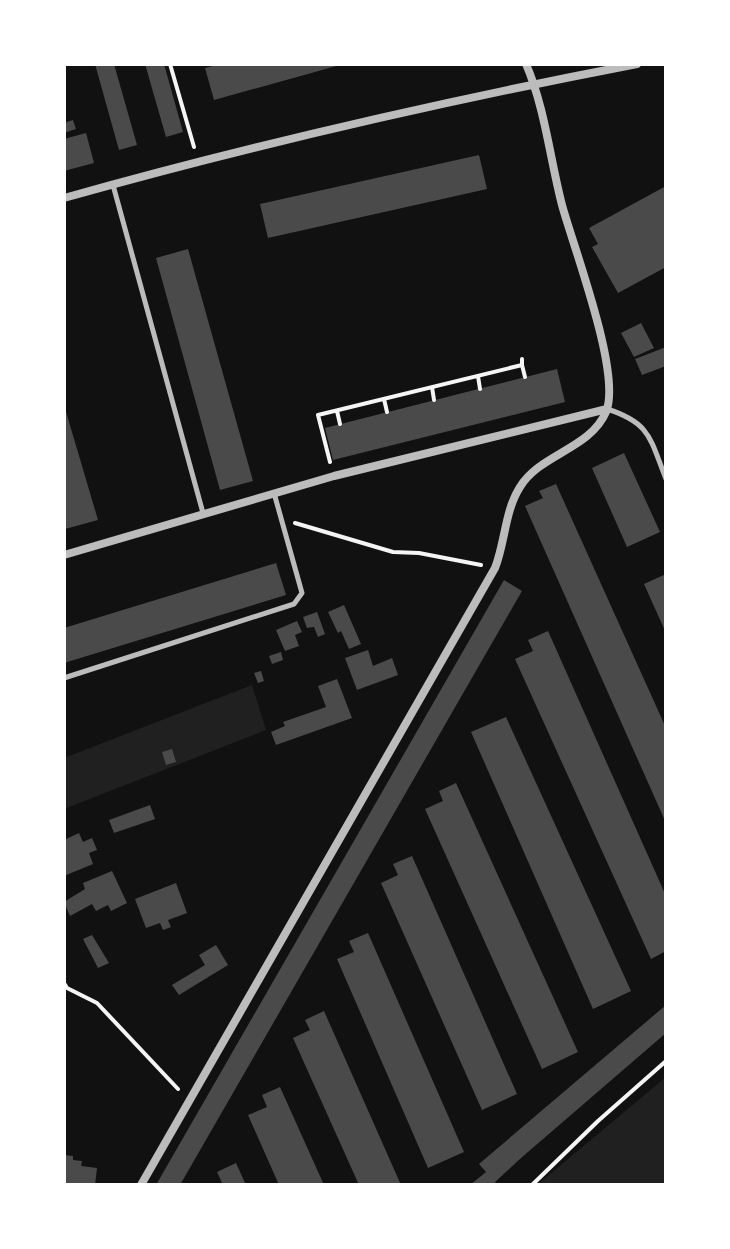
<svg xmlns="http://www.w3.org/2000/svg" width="730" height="1249" viewBox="0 0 730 1249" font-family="Arial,sans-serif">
	<rect width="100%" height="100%" fill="#111"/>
	<path fill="#202020" d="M252 685 266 730 64 809V758Z
		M666 1077V1185H537Z"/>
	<path fill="#4a4a4a" d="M95 64H114L137 145 119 150Z
		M145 64H164L183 132 166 137Z
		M221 64H339L340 65 214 100 205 68Z
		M73 120 76 129 64 133V123Z
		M86 133 94 163 64 171V139Z
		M479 155 487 189 268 238 260 204Z
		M666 186V267L618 293 592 247 598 244 589 228Z
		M188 249 253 481 220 490 156 258Z
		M641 323 654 348 634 357 621 333Z
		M666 347V366L642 375 635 359Z
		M557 369 565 402 333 460 325 428Z
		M64 405 98 520 65 529 64 526Z
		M624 453 660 532 627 547 592 468Z
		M556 484 666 728V823L525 506 543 498 539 491Z
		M276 563 286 595 64 663V628Z
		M666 574V633L644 584Z
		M504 580 522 591 180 1185H156Z
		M344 605 361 644 349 649 341 631 338 633 328 612Z
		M317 612 325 634 318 637 314 627 307 628 303 617Z
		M297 621 302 632 295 635 299 646 285 651 276 630Z
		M548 631 666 896V951L651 959 515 659 533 651 528 640Z
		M368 650 373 666 392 658 398 675 357 690 345 658Z
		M281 652 283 660 272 664 269 656Z
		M261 671 264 681 258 683 254 673Z
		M337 679 352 718 276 745 271 732 285 726 283 722 326 707 318 686Z
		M506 717 631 991 593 1009 471 732Z
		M172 749 176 762 166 765 162 752Z
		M456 783 578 1052 542 1069 425 809 443 801 439 791Z
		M150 805 155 819 114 833 109 820Z
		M79 833 83 842 92 838 97 850 89 853 93 864 64 876V840Z
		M412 856 517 1094 482 1110 381 883 398 875 393 864Z
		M112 871 127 903 111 911 108 905 96 911 92 904 70 916 64 902 85 889 83 883Z
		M176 883 187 913 168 920 171 927 163 930 160 923 146 928 135 899Z
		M368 933 464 1152 428 1168 337 959 354 952 349 941Z
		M92 935 109 963 98 968 83 939Z
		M216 945 228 965 179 995 172 985 205 965 199 955Z
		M666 1005V1033L521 1158 495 1182 497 1185H470L486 1172 479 1164Z
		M324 1011 401 1185H359L293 1038 310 1030 305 1020Z
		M280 1087 324 1185H279L248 1115 267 1107 262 1095Z
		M64 1155 73 1156V1160L82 1161 81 1166 97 1168 95 1185H64Z
		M236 1163 246 1185H223L217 1172Z"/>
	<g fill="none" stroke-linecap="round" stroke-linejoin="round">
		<path stroke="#f5f5f5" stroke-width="4" d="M170 64 194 147
			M522 365 525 377
			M478 376 480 389
			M432 387 434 400
			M384 399 387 412
			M337 411 340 424
			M330 462 318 415 522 365V359
			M295 523 393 552 419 553 481 565
			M64 983 67 988 97 1003 178 1089
			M532 1185 598 1121 666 1061"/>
		<path stroke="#bcbcbc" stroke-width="5" d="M113 185 203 513
			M607 409C651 423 650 439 666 479
			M64 678 294 604 302 593 274 493"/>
		<path stroke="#bcbcbc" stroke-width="8" d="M64 198C253 145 445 101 637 64
			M64 555 334 476 607 409
			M141 1185 495 568C505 543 505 510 520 487 540 454 590 449 606 412 622 374 574 249 562 205 550 159 545 108 526 64"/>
	</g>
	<rect width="730" height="1249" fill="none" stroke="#ffffff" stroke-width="132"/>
</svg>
